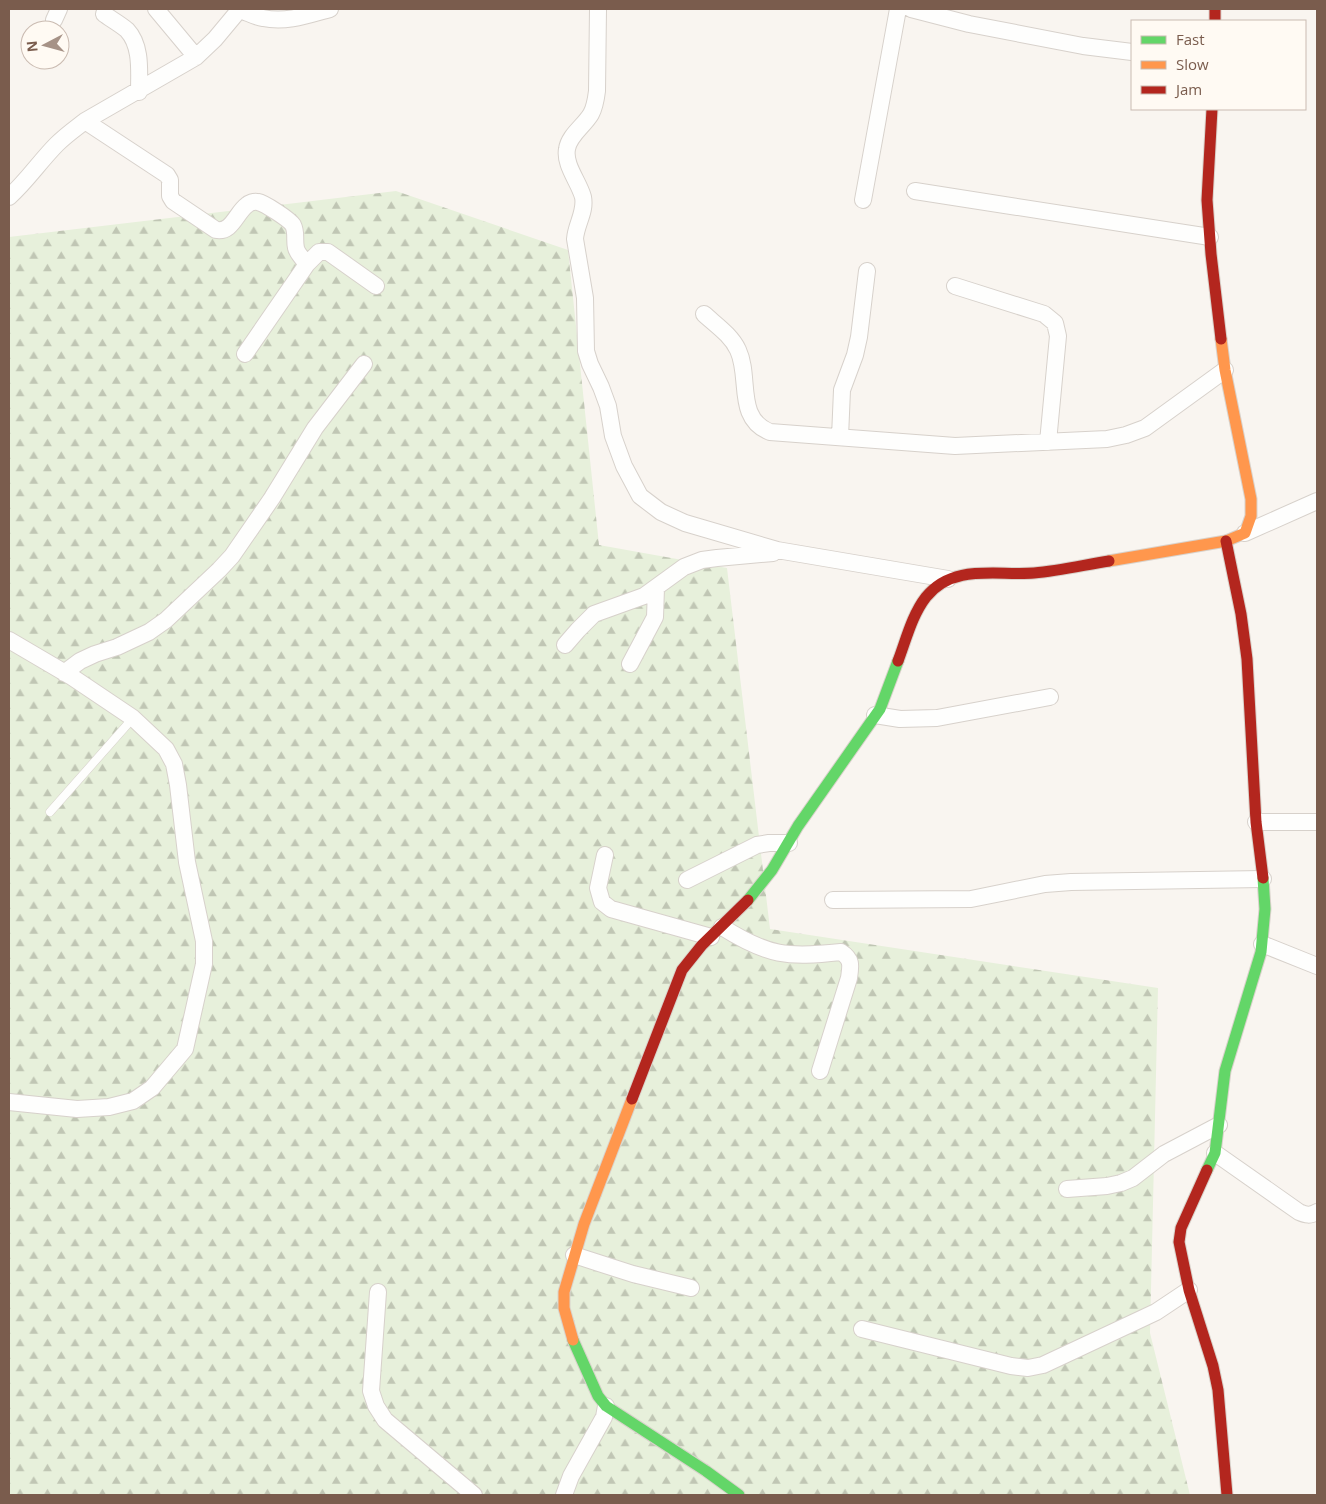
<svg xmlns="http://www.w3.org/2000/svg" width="1326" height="1504" viewBox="0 0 1326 1504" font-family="'Open Sans',sans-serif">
	<defs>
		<pattern id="forest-firs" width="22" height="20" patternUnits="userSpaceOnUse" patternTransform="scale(1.25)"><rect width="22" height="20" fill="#e7f0db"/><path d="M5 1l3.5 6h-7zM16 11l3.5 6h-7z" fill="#c0c6b4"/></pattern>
	</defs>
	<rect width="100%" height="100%" fill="#f9f5f0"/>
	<path fill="url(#forest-firs)" d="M396 191 568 250 599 545 727 568 770 929 1158 988 1150 1333 1190 1495H9V237Z"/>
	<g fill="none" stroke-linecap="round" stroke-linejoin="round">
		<defs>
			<path id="lane" d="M50 812 133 718"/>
			<path id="street" d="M156 9 196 57
				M598 9 597 91C596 99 595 107 591 114 584 126 569 135 567 149 564 165 579 182 583 197 586 212 576 224 575 239L585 298 586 351 590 364 601 387 608 406 613 436 624 466 640 496 661 512 685 523 777 550 948 579
				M911 9 969 24 1083 46 1132 52
				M240 10C247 12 255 17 263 18 286 23 308 15 330 9
				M104 14C111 19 120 24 127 30 142 46 139 72 139 92
				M54 20 59 9
				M85 121 167 175 170 180V196L173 201 216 230C232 233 236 213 247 205 249 203 254 201 258 202 264 203 289 219 293 225 297 233 294 240 296 248 297 253 303 259 307 264
				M915 191 1210 237
				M9 197C27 181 40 161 57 144 66 135 76 128 85 121L196 57 215 39 240 9
				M863 200 898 9
				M955 286 1044 314 1055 323 1058 336 1048 442
				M704 314C716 325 731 335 738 350 751 378 735 418 770 432L955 446 1107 439 1126 435 1145 428 1225 370
				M245 354 307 264 319 252H328L376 286
				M840 437 842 390 855 355 859 337 867 271
				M1245 533 1317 501
				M9 640 72 677 133 718 166 749 174 764 178 785 187 862 204 941V964L185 1049 152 1088 133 1101 109 1107 77 1109 9 1102
				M565 645 578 630 594 614 644 596 684 567 702 560 717 558 773 553
				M630 664 655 617 656 588
				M64 673 80 661 95 654 117 647 149 632 166 620 219 570 232 556 272 498 315 428 364 364
				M875 715 900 719 937 718 1050 697
				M1256 822H1317
				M605 855 598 888 602 902 611 909 711 937
				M687 880 757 845 769 843H789
				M833 900 971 899 1045 884 1071 882 1263 879
				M722 927C768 956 787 958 841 952 852 959 851 965 849 978L820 1071
				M1262 944 1317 966
				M1215 1153 1299 1212C1306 1215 1310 1216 1317 1212
				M1067 1189 1107 1186 1121 1183 1133 1178 1164 1154 1219 1125
				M574 1255 633 1274 691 1288
				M378 1292 371 1391 376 1406 385 1420 474 1495
				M862 1329 1011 1366 1028 1368 1043 1365 1156 1312 1189 1290
				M564 1495 571 1476 604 1417 606 1406"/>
			<path id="fast" d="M748 900 772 870 798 826 880 709 898 661
				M1207 1170 1215 1153 1225 1071 1261 952 1265 909 1263 878
				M573 1340 598 1396 606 1406 706 1471 739 1495"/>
			<path id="slow" d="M1109 561 1226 541 1245 533 1251 516V499L1225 370 1221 339
				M573 1340 564 1308V1292L584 1224 632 1099"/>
			<path id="jam" d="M1215 9V21
				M1212 109 1207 200 1211 254 1221 339
				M1226 541 1241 614 1247 659 1256 822 1263 878
				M898 661C906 640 912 615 926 597 953 563 997 576 1034 573 1059 571 1084 565 1109 561
				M632 1099 682 970 702 945 748 900
				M1207 1170 1181 1228 1179 1242 1189 1290 1213 1366 1218 1390 1227 1495"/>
		</defs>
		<use href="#lane" stroke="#d7d1cb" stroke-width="9"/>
		<use href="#street" stroke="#d7d1cb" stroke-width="18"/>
		<use href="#fast" stroke="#d9d2cb" stroke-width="13"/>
		<use href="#slow" stroke="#d9d2cb" stroke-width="13"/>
		<use href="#jam" stroke="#d9d2cb" stroke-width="13"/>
		<use href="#lane" stroke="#fefefd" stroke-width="8"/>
		<use href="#street" stroke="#fefefd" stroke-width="16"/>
		<use href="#fast" stroke="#63d668" stroke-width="11"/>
		<use href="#slow" stroke="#ff974d" stroke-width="11"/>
		<use href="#jam" stroke="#b3261e" stroke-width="11"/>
	</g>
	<rect width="1326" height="1504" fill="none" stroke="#7a5c4d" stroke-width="20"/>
	<rect x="1131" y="20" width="175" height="90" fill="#fffaf3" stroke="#cabbb1"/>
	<rect x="1141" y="36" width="25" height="8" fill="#63d668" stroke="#cabbb1"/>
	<text x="1176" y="45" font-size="15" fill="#7a5c4d">Fast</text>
	<rect x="1141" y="61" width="25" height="8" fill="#ff974d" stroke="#cabbb1"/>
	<text x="1176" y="70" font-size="15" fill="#7a5c4d">Slow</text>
	<rect x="1141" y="86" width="25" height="8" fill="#b3261e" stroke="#cabbb1"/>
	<text x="1176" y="95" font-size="15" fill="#7a5c4d">Jam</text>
	<g transform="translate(45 45) rotate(264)"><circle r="24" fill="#fffaf3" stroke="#cabbb1"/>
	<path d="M0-4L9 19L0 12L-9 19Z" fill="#a69286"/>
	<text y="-8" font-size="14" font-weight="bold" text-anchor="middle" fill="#7a5c4d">N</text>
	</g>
</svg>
